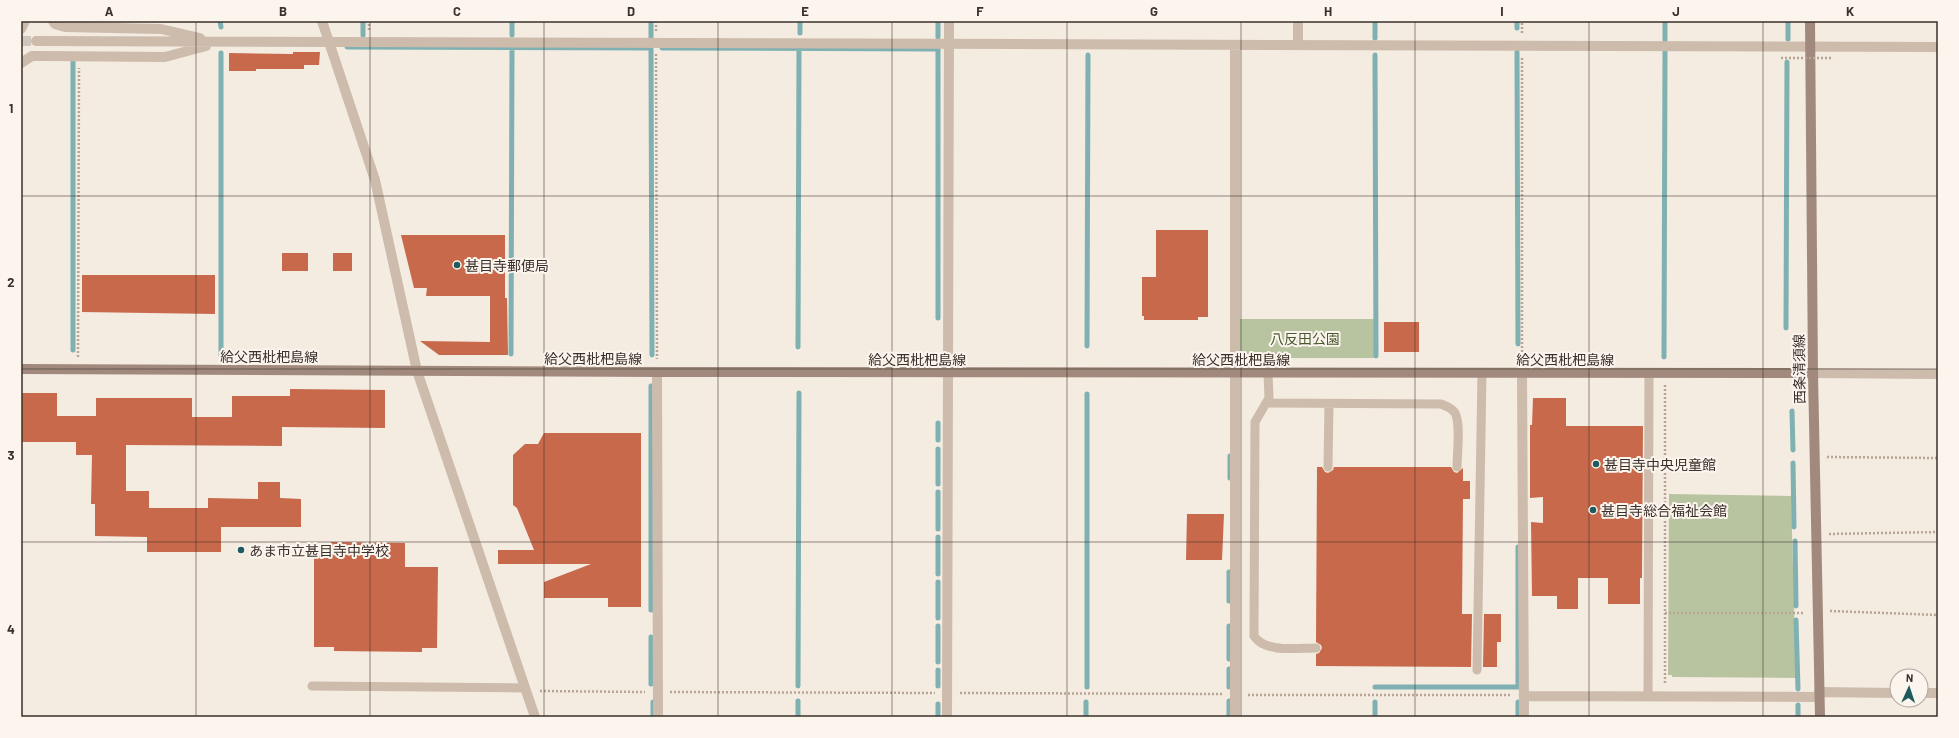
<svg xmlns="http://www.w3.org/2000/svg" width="1959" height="738" viewBox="0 0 1959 738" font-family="Barlow,'Noto Sans JP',sans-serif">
	<rect width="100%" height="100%" fill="#f4ebe1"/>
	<path fill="#b8c4a0" d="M1237 319H1374V358H1237Z
		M1669 494 1791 496 1796 678 1672 677V675H1668Z"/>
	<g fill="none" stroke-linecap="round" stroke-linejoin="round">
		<path stroke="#7fb0b2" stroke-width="5" d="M220 21 221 27
			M363 21V35
			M512 21V35
			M800 21V33
			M1517 21V28
			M651 37V21
			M938 37V21
			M1375 38V21
			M1788 39V21
			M1665 40V21
			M347 47 651 48 652 355
			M662 48 938 49V318
			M1517 52 1518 344
			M221 53V355
			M1375 55 1376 356
			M73 62V350
			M1786 328 1787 62
			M1087 346 1088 55
			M798 347 799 49
			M511 354 512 48
			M1664 357 1665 51
			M651 386V610
			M1792 411 1793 450
			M938 440V423
			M938 449V484
			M1793 463 1794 527
			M1230 478V456
			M938 492V529
			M938 537V574
			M1795 541 1796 606
			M1229 601V572
			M938 618V582
			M1796 620 1798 689
			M1229 659V626
			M938 662V626
			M938 670V686
			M651 684V637
			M798 686 799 393
			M1087 687V394
			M1229 687V669
			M1375 687H1518V547
			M1375 702V717
			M938 704V717
			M1798 705V717
			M653 717V702
			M798 717V701
			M1086 717V702
			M1229 717V701
			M1518 717V702"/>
	</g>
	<path fill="#c8694b" d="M293 52H320L319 65H304V69H256V71H229V53L293 54Z
		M1156 230H1208V317H1198V320H1144V316H1142V277H1156Z
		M401 235H505V298H507L508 355H439L420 341 490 342V296H426L427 288H414Z
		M282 253H308V271H282Z
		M333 253H352V271H333Z
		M82 275H215V314L82 312Z
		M1384 322H1419V352H1384Z
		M290 389 385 390V428L282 427V446L126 445V491H149V508H208V498L258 499V482H280V498L301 499V527H221V552H147V537L95 536V504H91L92 455H76V442H21V393H57V416H96V398H192V417H232V396H290Z
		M1533 398H1566V426H1643L1642 578H1640V604H1608V578H1578V609H1557V596H1532L1531 522 1543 523V497L1530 498V425H1532Z
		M544 433H641V607H608V598H544V582L591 564H498V550H534L517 508 513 505V455L525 444H538Z
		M1317 467H1322L1325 472 1328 473 1333 470 1334 467H1451L1454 472 1457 473 1463 468V481H1470V499H1463L1462 614H1472L1471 667 1316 666V654L1319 653 1322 648 1321 645 1316 642Z
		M1187 514H1224L1222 560H1186Z
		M331 542 405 543V567H438L437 648H422V652L334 651V647H314V555H331Z
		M1484 614H1501V642H1497V667H1483Z"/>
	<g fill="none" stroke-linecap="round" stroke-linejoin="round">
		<path stroke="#cfc6bd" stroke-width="10" stroke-dasharray="10 5" stroke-linecap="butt" d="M21 41H36"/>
		<path stroke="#b9a596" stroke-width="2.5" stroke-dasharray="2 2" stroke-linecap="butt" d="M369 30V21
			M656 31V21
			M1522 33V21
			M656 54 657 359
			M1522 58V361
			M78 357 79 68
			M1665 385V684
			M1827 457 1938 458
			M1829 534 1938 532
			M1830 611 1938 615
			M1665 613H1805
			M540 691 645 692
			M670 692 935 693
			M960 693 1223 694
			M1248 695H1511"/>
		<path stroke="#cdbbac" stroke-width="9" d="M1268 373 1269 398 1255 422 1254 636C1265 653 1297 648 1316 648
			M1266 403 1441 404C1446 406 1452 408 1455 413 1461 423 1457 454 1457 467
			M1328 467 1329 404
			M1477 670 1482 373
			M312 686 525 688
			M1648 696 1649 373"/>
		<path stroke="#cdbbac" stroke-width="10" d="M53 21 55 24 65 27 161 29 200 38
			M322 21 375 180 417 371
			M21 29 25 21
			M36 41 1938 47
			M1298 45V21
			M21 63 32 56H42L165 57 206 46
			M657 372 658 717
			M1522 373 1524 717
			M1813 373 1938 374
			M1819 692 1897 693
			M1921 693H1938
			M1524 696 1819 697
			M947 717 948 373
			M1235 717V45"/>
		<path stroke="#cdbbac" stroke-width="10" d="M417 371 535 717
			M948 373 949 21"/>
		<path stroke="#a18a7d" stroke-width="10" d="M1810 21 1813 373 1820 717
			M21 369 657 372 1813 373"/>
		<path stroke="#b9a596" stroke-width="2.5" stroke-dasharray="2 2" stroke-linecap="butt" d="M1781 58H1831"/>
	</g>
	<path fill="none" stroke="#3b302b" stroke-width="1" stroke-opacity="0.55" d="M196 21V717M370 21V717M544 21V717M718 21V717M892 21V717M1067 21V717M1241 21V717M1415 21V717M1589 21V717M1763 21V717M21 196H1938M21 369H1938M21 542H1938"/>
	<g fill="#1f5a5e" stroke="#fbf5ee" stroke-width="1.5">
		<circle cx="457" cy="265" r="4"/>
		<circle cx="1596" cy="464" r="4"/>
		<circle cx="1593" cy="510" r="4"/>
		<circle cx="241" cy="550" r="4"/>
	</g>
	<g text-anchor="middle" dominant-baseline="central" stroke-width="4" stroke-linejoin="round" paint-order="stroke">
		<g font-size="14" fill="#3b302b" stroke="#fbf5ee" text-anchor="start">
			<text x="465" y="265">甚目寺郵便局</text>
			<text x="1604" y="464">甚目寺中央児童館</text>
			<text x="1601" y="510">甚目寺総合福祉会館</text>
			<text x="249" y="550">あま市立甚目寺中学校</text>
		</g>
		<g font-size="14" fill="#4a5a2e" stroke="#fbf5ee">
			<text x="1305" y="338">八反田公園</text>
		</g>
		<g font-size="14" fill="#3b302b" stroke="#fbf5ee">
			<text x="269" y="356">給父西枇杷島線</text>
			<text x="593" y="358">給父西枇杷島線</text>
			<text x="917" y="359">給父西枇杷島線</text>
			<text x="1241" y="359">給父西枇杷島線</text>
			<text x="1565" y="359">給父西枇杷島線</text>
			<text transform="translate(1799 369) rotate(-91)">西条清須線</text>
		</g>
	</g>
	<rect width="1959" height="738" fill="none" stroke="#fbf5ee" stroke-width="44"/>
	<g transform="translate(1909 688) rotate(3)"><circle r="19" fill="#fbf5ee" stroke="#aea6a0"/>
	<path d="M0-3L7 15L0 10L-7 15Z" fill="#1f5a5e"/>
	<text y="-6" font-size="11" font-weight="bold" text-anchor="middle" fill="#3b302b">N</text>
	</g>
	<rect x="22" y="22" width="1915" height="694" fill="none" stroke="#3b302b" stroke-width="1.5"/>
	<g font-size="13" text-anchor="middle" font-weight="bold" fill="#3b302b">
		<text x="109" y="16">A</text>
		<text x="283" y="16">B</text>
		<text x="457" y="16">C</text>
		<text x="631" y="16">D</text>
		<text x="805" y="16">E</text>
		<text x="980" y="16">F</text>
		<text x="1154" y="16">G</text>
		<text x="1328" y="16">H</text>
		<text x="1502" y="16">I</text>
		<text x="1676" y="16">J</text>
		<text x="1850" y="16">K</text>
		<text x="11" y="113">1</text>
		<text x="11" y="287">2</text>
		<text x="11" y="460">3</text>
		<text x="11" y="634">4</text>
	</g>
</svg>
